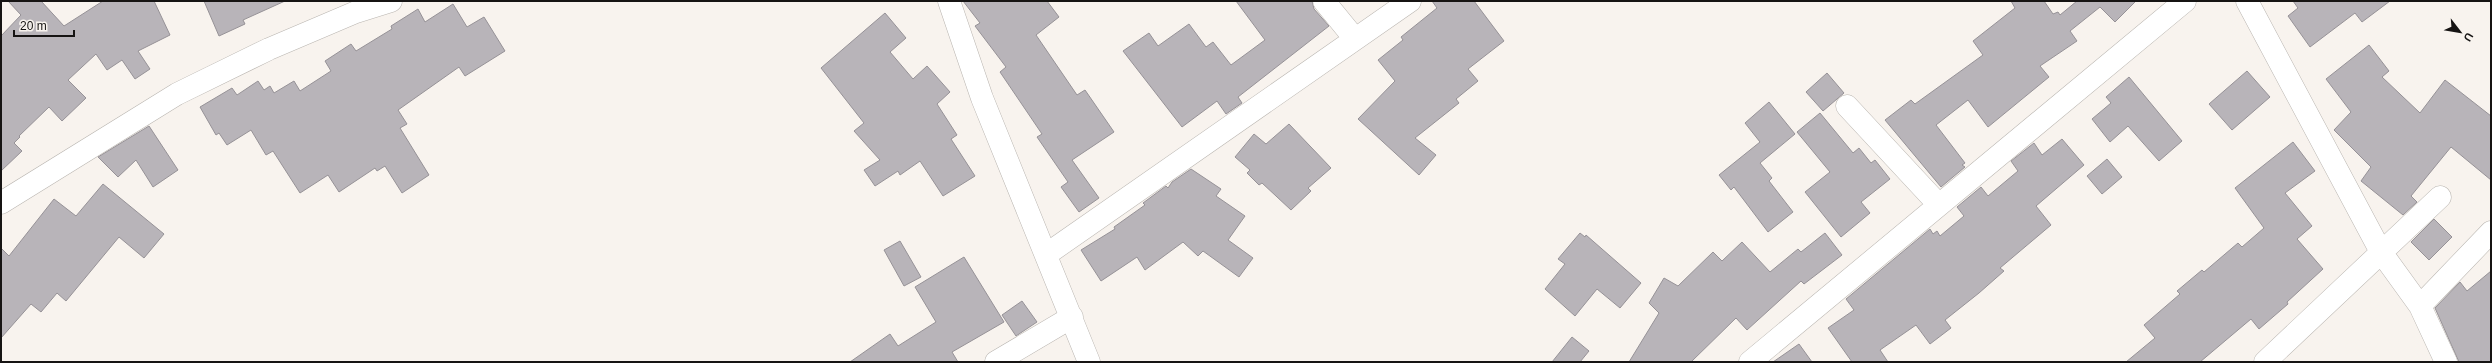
<svg xmlns="http://www.w3.org/2000/svg" width="2492" height="363" viewBox="0 0 2492 363" font-family="Arial,sans-serif">
	<rect width="100%" height="100%" fill="#f8f3ee"/>
	<path fill="#b8b4b9" stroke="#969297" d="M8 1H41L64 26 103 1H154L170 35 138 51 150 69 135 79 122 60 107 70 96 54 68 80 86 98 62 121 49 107 19 136 20 137 14 143 22 151 1 171V36L21 15Z
		M204 1H285L243 20 245 24 219 36Z
		M963 1H1047L1059 17 1036 35 1077 95 1085 90 1114 132 1072 160 1099 198 1079 212 1061 187 1068 182 1037 137 1042 134 1000 72 1006 67 975 26 980 23Z
		M1236 1H1312L1314 9 1329 26 1238 97 1242 103 1226 114 1217 101 1182 127 1123 51 1149 33 1158 46 1189 24 1206 47 1213 42 1231 65 1265 40Z
		M1432 1H1474L1504 41 1468 69 1478 81 1456 99 1459 103 1415 138 1436 155 1419 175 1358 119 1395 81 1378 60 1403 40 1401 37 1437 8Z
		M2011 1H2044L2053 14 2058 12 2060 15 2077 1H2136L2115 22 2100 7 2070 31 2077 41 2040 66 2049 77 1988 127 1968 100 1936 125 1965 163 1962 165 1965 167 1941 187 1885 120 1911 100 1915 104 1983 55 1973 41 2015 8Z
		M2293 1H2390L2362 22 2355 13 2310 47 2288 16 2298 8Z
		M453 4 467 27 484 17 505 51 465 76 459 67 398 110 407 124 400 128 429 175 402 193 385 166 377 171 375 168 339 192 328 175 300 193 273 151 266 155 251 130 227 145 219 133 216 135 200 107 232 88 237 95 258 81 264 90 270 86 274 93 294 81 300 91 331 71 325 61 351 44 356 51 392 29 391 26 418 9 425 22Z
		M885 13 906 38 890 52 913 79 927 66 950 92 937 104 957 135 951 139 975 176 943 196 920 161 900 175 898 171 875 186 864 170 880 160 854 131 864 123 821 68Z
		M2369 45 2389 71 2382 77 2420 113 2445 80 2491 116V180L2451 147 2411 196 2417 202 2403 215 2361 181 2371 167 2334 130 2351 112 2326 79Z
		M2247 71 2270 97 2232 130 2209 104Z
		M1827 73 1844 93 1823 111 1806 92Z
		M2129 77 2182 141 2159 161 2128 126 2110 142 2092 119 2111 103 2106 97Z
		M1769 102 1795 134 1760 163 1772 178 1769 181 1793 212 1768 232 1734 187 1731 190 1719 175 1760 142 1745 123Z
		M1820 113 1853 153 1859 148 1871 163 1875 160 1890 179 1861 202 1870 213 1841 237 1805 192 1830 172 1797 132Z
		M1289 124 1331 168 1308 188 1311 191 1291 210 1262 183 1259 185 1247 173 1250 170 1235 157 1254 134 1266 144Z
		M149 126 178 170 153 187 136 160 118 177 98 157Z
		M2062 139 2084 165 2036 206 2051 225 2000 268 2004 271 1979 293 1945 320 1951 328 1930 344 1916 325 1880 350 1888 362H1852L1828 328 1854 310 1846 299 1930 229 1933 234 1937 231 1940 236 1964 216 1957 207 1981 187 1988 196 2018 171 2011 161 2034 143 2042 155Z
		M2293 142 2315 171 2285 193 2312 226 2297 239 2323 269 2287 302 2288 304 2259 329 2251 319 2200 362H2126L2155 338 2144 325 2180 294 2177 291 2202 270 2204 272 2238 243 2242 247 2264 228 2235 188Z
		M2107 159 2122 177 2102 194 2087 176Z
		M1191 169 1221 189 1216 196 1245 216 1228 240 1253 258 1239 277 1203 251 1198 256 1183 242 1145 270 1137 257 1101 281 1081 250 1115 229 1114 227 1145 205 1143 203 1166 186 1168 188 1172 182Z
		M103 184 164 234 144 258 119 237 66 301 57 293 41 312 31 304 1 338V248L9 256 54 199 76 216Z
		M2434 219 2452 237 2429 260 2411 242Z
		M1580 233 1585 237 1586 235 1641 283 1620 308 1597 289 1575 316 1545 289 1565 264 1558 259Z
		M1825 233 1842 255 1804 284 1801 281 1747 330 1736 318 1691 362H1629L1659 313 1649 303 1664 278 1678 286 1713 252 1722 261 1742 242 1770 272 1798 249 1801 252Z
		M900 241 921 277 904 286 884 250Z
		M964 257 1004 322 952 352 958 362H850L890 334 898 346 936 322 915 287Z
		M2491 271V362H2459L2435 308 2460 282 2467 291Z
		M1022 301 1037 322 1016 336 1002 315Z
		M1572 337 1589 351 1580 362H1552Z
		M1799 344 1812 362H1773Z"/>
	<g fill="none" stroke-linecap="round" stroke-linejoin="round">
		<defs>
			<path id="minor" d="M949 1 982 98 1089 362
				M1324 1 1355 39
				M2247 1 2381 252 2420 306 2446 362
				M1847 106 1939 205
				M1 203 177 94 269 49 356 12 391 1
				M1047 254 1410 1
				M2420 306 2491 232
				M996 362 1072 317
				M1750 362 2185 1
				M2265 362 2440 197"/>
		</defs>
		<use href="#minor" stroke="#b9b5b0" stroke-width="23"/>
		<use href="#minor" stroke="#fff" stroke-width="22"/>
	</g>
	<rect width="2492" height="363" fill="none" stroke="#161413" stroke-width="4"/>
	<g transform="translate(2460 32) rotate(121)" stroke="#f8f3ee" stroke-width="3" paint-order="stroke">
	<path d="M0-3L7 15L0 10L-7 15Z" fill="#161413"/>
	<text y="-6" font-size="11" font-weight="bold" text-anchor="middle" fill="#161413">U</text>
	</g>
	<path d="M14 30v6h60v-6" fill="none" stroke="#161413" stroke-width="2"/>
	<text x="20" y="30" font-size="12" fill="#161413" stroke="#f8f3ee" stroke-width="3" paint-order="stroke">20 m</text>
</svg>
